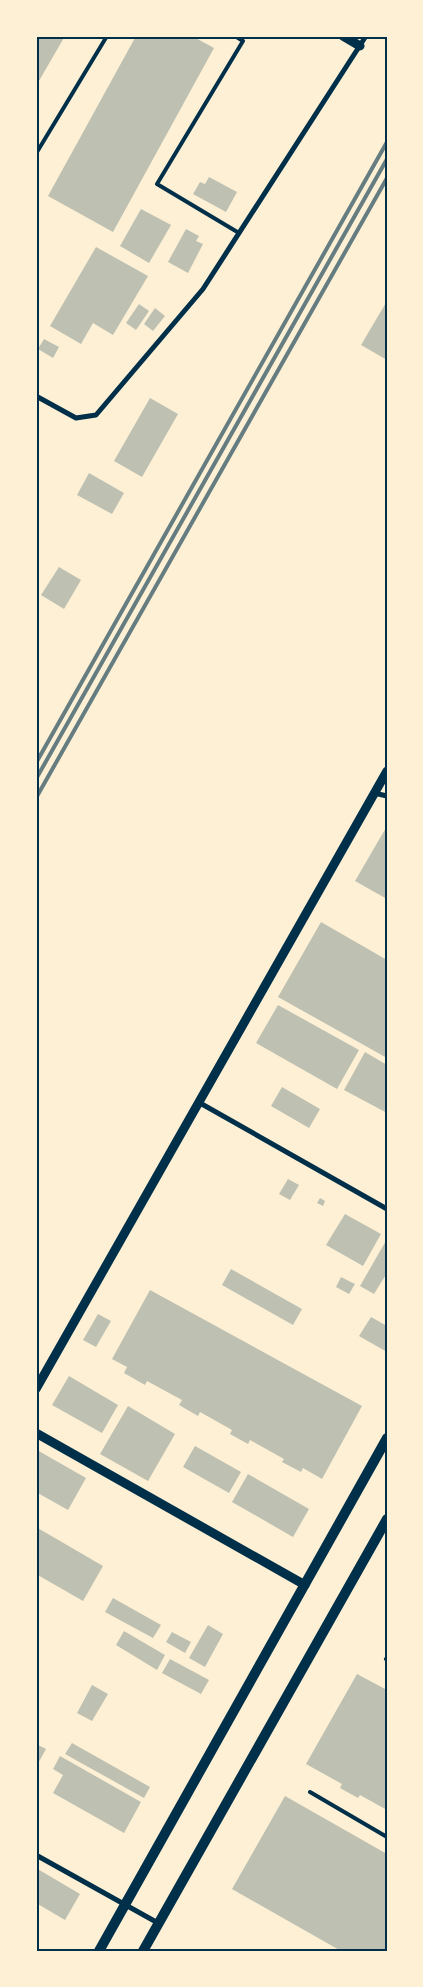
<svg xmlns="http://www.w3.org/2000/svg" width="423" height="1987" viewBox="0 0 423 1987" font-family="Roboto,sans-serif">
	<rect width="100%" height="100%" fill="#fdf0d5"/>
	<path fill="#bec0b2" d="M36 36H65L36 86Z
		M136 36H192L214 48 113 232 48 196Z
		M209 177 237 192 226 212 193 194 200 182 205 184Z
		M141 209 171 225 149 263 120 246Z
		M186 229 199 236 196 241 203 244 188 273 168 262Z
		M96 247 148 276 113 335 93 323 81 344 50 326Z
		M387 301V360L361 345Z
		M139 304 149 311 136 330 126 323Z
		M155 308 165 316 153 331 144 324Z
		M44 339 59 347 53 358 38 349Z
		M150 398 178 414 142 477 114 461Z
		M89 473 124 493 112 514 77 495Z
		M59 567 81 580 64 609 41 595Z
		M387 826V899L355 881Z
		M321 922 387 960V1058L278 997Z
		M278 1005 359 1050 337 1089 256 1043Z
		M365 1052 387 1065V1113L344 1090Z
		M282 1087 320 1109 309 1128 271 1106Z
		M288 1179 299 1185 290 1200 279 1194Z
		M320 1198 325 1201 323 1206 317 1203Z
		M345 1214 381 1234 363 1266 326 1245Z
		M387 1239V1273L374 1294 360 1286Z
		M231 1269 302 1309 293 1325 222 1285Z
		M341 1277 355 1284 349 1294 336 1287Z
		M150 1290 362 1406 322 1479 303 1468 301 1472 282 1462 284 1459 250 1440 248 1444 230 1434 232 1430 200 1412 198 1416 179 1405 182 1400 147 1381 145 1385 124 1373 127 1367 112 1359Z
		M98 1314 111 1321 96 1347 83 1340Z
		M371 1317 387 1326V1352L359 1336Z
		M69 1376 118 1405 102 1433 52 1405Z
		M128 1406 175 1434 148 1481 100 1454Z
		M195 1446 241 1472 229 1493 183 1467Z
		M37 1450 86 1478 68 1510 36 1492Z
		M248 1474 309 1509 293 1537 232 1502Z
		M36 1527 103 1566 83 1601 36 1574Z
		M113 1598 161 1625 153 1638 105 1612Z
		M208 1625 223 1634 205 1667 189 1658Z
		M124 1631 165 1655 157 1670 116 1645Z
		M172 1632 191 1642 185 1653 166 1642Z
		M170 1659 209 1680 201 1694 162 1673Z
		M357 1674 387 1690V1810L360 1795 358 1798 340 1788 342 1784 306 1764Z
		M92 1685 108 1694 92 1721 77 1713Z
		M72 1743 150 1787 144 1798 65 1754Z
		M36 1744 46 1749 36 1767Z
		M60 1756 141 1802 124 1833 53 1793 63 1775 53 1769Z
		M285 1796 387 1854V1951H341L232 1889Z
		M36 1868 80 1894 65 1920 36 1903Z"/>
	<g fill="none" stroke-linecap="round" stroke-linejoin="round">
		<path stroke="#003049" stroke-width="4" d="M235 36 243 41 157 184 239 233
			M37 152 107 36
			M386 1659 387 1660
			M310 1792 387 1837"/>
		<path stroke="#003049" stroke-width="5" d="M36 396 76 418 96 415 203 289 366 36
			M374 793 387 796
			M200 1103 387 1209
			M36 1855 158 1923"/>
		<path stroke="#003049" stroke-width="9" d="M343 36 360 46
			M36 1389 387 771
			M36 1433 305 1585"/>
		<path stroke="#003049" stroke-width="10" d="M99 1951 387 1438
			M143 1951 387 1519"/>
		<path stroke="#657d81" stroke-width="4" d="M36 763 387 142
			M36 779 387 159
			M36 798 387 178"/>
	</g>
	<rect width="423" height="1987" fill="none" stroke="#fdf0d5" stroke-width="75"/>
	<rect x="38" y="38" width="348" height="1912" fill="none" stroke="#003049" stroke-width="2"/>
</svg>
